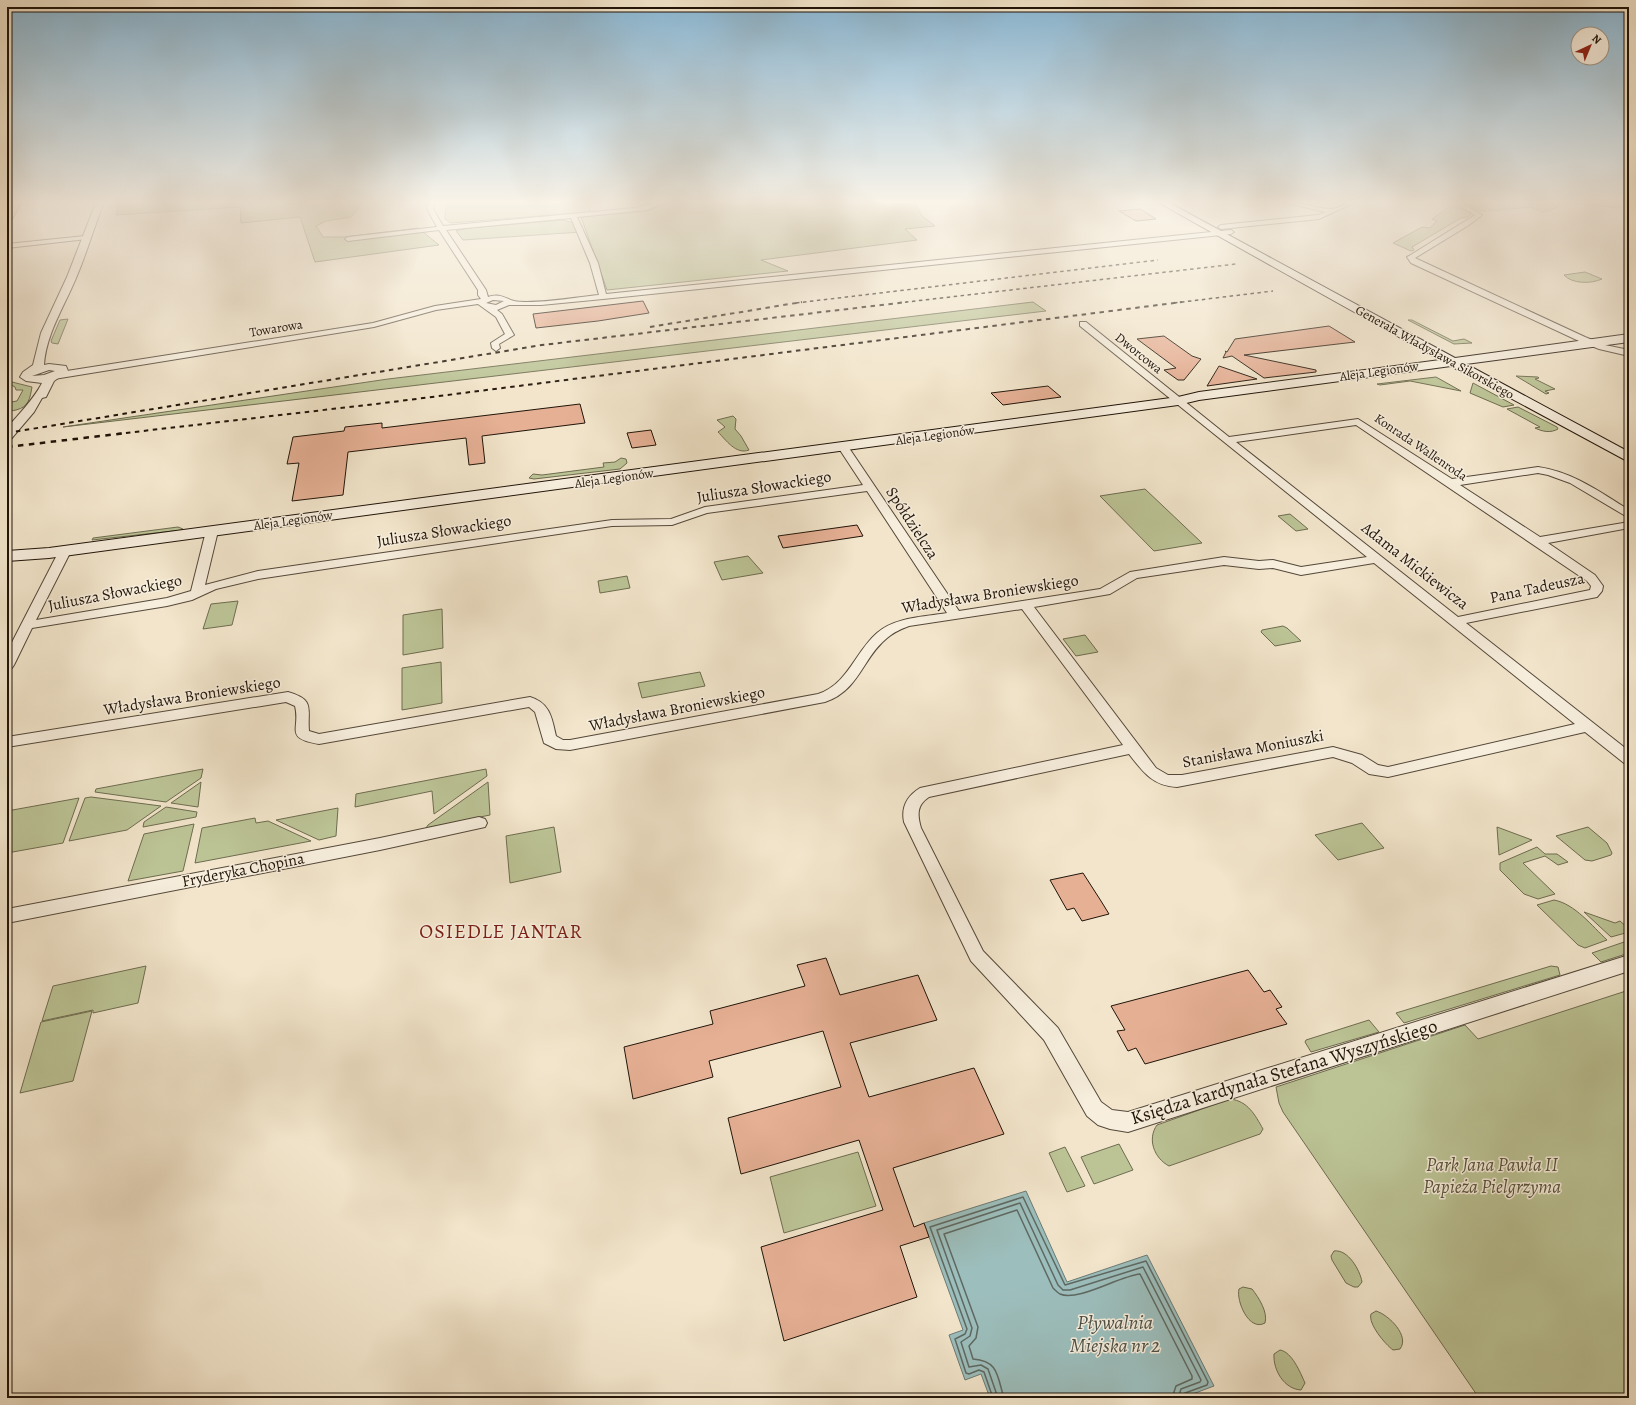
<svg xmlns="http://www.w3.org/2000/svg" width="1636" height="1405" viewBox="0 0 1636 1405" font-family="Alegreya,serif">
	<rect width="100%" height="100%" fill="#f2e5cb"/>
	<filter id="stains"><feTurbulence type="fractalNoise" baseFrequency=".005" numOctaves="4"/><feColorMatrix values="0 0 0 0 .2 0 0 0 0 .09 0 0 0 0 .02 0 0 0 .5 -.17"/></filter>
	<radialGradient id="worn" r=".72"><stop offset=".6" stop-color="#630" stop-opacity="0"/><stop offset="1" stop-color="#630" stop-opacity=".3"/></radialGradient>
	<path fill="#bcc496" stroke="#6e6c50" d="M120 200H230L241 203 269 202 293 204 336 200H407L364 201 351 217 326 221 316 226 323 237H344L418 228 439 245 315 262 300 217 241 223 240 207 116 215Z
		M446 200H590V212L451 223 445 219Z
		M673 200H914L921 215 935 226 905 229 917 240 761 260 788 271 607 290 581 217 648 211Z
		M1465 200H1485L1483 202 1486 211H1481L1464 204Z
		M1488 200C1496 200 1507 197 1514 200 1524 202 1539 209 1549 200H1560L1558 207 1543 212 1531 207 1489 211 1486 202Z
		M1570 200 1618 202 1620 208 1571 203Z
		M1450 206 1467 210 1471 214 1468 217 1461 218 1412 247 1414 250 1411 251 1393 243 1422 227 1430 228 1437 221 1432 219Z
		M563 220 577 224 581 232 463 240 456 231 469 228Z
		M1585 272 1602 279C1591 284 1572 284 1564 275Z
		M1033 302 1046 311 63 427 388 379Z
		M68 319 58 344 52 343 51 341 60 320Z
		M1408 320H1412L1453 341 1464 339 1472 343 1454 344Z
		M1516 376 1538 377 1539 378 1535 379 1555 389 1545 391 1549 393 1546 394Z
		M1436 377 1461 391 1410 381 1380 385 1377 384Z
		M12 382 32 387C30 398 29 407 16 410 12 411 10 411 7 409L11 402 17 401 23 390H16L15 387 9 384Z
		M1473 383 1514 405 1503 407 1470 393Z
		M1518 407 1557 427 1558 429C1551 433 1543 432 1535 428L1540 427 1507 409Z
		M733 416 736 419 735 429 741 436 749 450C736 455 726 440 718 432L725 427 717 420Z
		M621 458 626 459 627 463 620 469 534 479 529 478 533 474 542 475 604 467 603 463 615 462Z
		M1145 489 1202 543 1154 551 1100 496Z
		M1290 514 1308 529 1296 531 1278 516Z
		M178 527 183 529 182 530 92 540 93 538Z
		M748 556 763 573 722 580 714 562Z
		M627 576 630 588 600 593 598 581Z
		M238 601 232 625 203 629 211 604Z
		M442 609 443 648 403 655V615Z
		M1283 626 1287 628 1301 641 1275 646 1261 632 1262 630Z
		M1085 635 1098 652 1076 656 1063 639Z
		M441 662 442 703 402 710V668Z
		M700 672 705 686 642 698 638 683Z
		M203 769 201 778 166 802 95 792 96 789Z
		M486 769 487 776 434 814 432 791 355 807 356 794Z
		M201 782 198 807 171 803Z
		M488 782 490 815 426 828 428 825Z
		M91 797 161 806 127 830 69 841 85 798Z
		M79 798 63 843 7 853V811Z
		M166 807 197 812 196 817 143 827 144 822Z
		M338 808 336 836 319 840 276 820Z
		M255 818 256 823 268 821 311 841 195 863 202 828Z
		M1362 823 1384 848 1338 860 1315 835Z
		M194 824 183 871 128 881 144 834Z
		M554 827 561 872 510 883 506 836Z
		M1497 827 1532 840 1499 855Z
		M1588 827 1607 843 1612 853 1611 855 1592 861 1585 860 1556 836Z
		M1537 847 1545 854H1557L1568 862 1558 865 1545 856 1523 863 1555 894 1538 899 1524 894 1500 870V863Z
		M1554 900C1575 904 1592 926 1607 940L1585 948 1578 945 1537 905Z
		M1584 912 1615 923 1620 921 1629 929V932L1611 937Z
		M1627 941 1629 942V953L1601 962 1592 953Z
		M146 966 138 1003 93 1013V1010L42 1021 53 986Z
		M1551 966 1558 967 1560 975 1404 1023 1396 1013Z
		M1629 990V1398H1479L1283 1112 1279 1103 1276 1087 1465 1025 1478 1039Z
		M92 1011 73 1081 20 1093 41 1022Z
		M1369 1020 1379 1032 1311 1052 1305 1042 1306 1040Z
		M1230 1099C1248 1101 1255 1115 1263 1129L1260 1134 1169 1166C1154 1158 1147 1139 1157 1125Z
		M1119 1144 1133 1170 1094 1184 1081 1157Z
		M1065 1147 1085 1186 1067 1192 1049 1153Z
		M858 1152 876 1206 784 1233 770 1177Z
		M1334 1251C1348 1249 1360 1270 1362 1282L1358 1287H1354L1346 1283 1332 1260 1331 1256Z
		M1243 1287 1252 1289C1259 1298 1268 1312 1265 1323 1249 1332 1236 1301 1239 1289Z
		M1376 1311C1389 1315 1410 1336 1400 1349L1393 1350C1385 1344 1368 1324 1371 1314Z
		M1280 1350C1292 1352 1300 1372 1305 1383L1301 1390C1284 1389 1273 1370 1274 1354Z"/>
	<path fill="#9cbebc" stroke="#6a7a74" d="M1026 1191 1067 1282 1147 1255 1214 1386 1182 1398H990L981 1374 965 1380 949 1335 963 1330 924 1223Z"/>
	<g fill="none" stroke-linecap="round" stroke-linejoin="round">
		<path stroke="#5e6962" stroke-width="1.5" d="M993 1398 984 1372 979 1370 969 1374 966 1373 955 1339 965 1334 967 1329 930 1227 1023 1197 1065 1285 1146 1261 1208 1382 1207 1385 1185 1393 1183 1398
			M998 1398 988 1369 981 1365 969 1367 961 1342 970 1336 972 1328 937 1230 1020 1203 1058 1285 1063 1290H1070L1143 1267 1201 1380 1200 1382 1181 1389 1178 1398
			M1004 1398C997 1376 999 1361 973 1359L969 1346 976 1338 978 1327 944 1234 1017 1210 1053 1288C1055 1290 1058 1293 1060 1294 1078 1302 1119 1276 1140 1274L1192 1376V1379L1176 1386 1172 1398"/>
	</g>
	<path fill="#e6b095" stroke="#201409" d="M7 200H23L7 229Z
		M1140 209 1156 219 1136 221 1119 211Z
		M643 301 649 313 598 321 536 328 533 314Z
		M1329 326 1355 342 1244 355 1316 370V372L1264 378 1232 356 1223 358 1226 352 1225 351 1227 352 1235 339Z
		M1164 336 1192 356 1201 359 1184 380H1178L1164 370 1176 368 1137 339Z
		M1219 366 1257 379 1207 386Z
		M1048 386 1061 397 1003 405 991 393Z
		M580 404 585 423 482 436 485 463 469 465 466 438 348 452 343 495 292 501 299 463 287 464 293 437 344 431 345 427 382 423V428Z
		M651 430 656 445 632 448 627 433Z
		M857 525 863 536 783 548 778 536Z
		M1083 873 1101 901 1109 914 1082 921 1074 908 1067 910 1050 880Z
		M826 958 840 995 918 975 937 1020 850 1043 869 1097 974 1068 1004 1134 893 1168 914 1227 924 1223 929 1237 900 1246 917 1297 784 1341 761 1247 883 1210 859 1140 741 1174 728 1118 841 1087 823 1031 709 1061 713 1077 633 1099 624 1047 713 1024 710 1011 805 986 797 965Z
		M1248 970 1264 992 1270 990 1282 1007 1276 1009 1287 1024 1145 1064 1136 1048 1128 1051 1117 1031 1125 1030 1111 1006Z"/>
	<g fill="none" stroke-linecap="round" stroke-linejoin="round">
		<defs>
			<path id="minor" d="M428 200H434L433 209 443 226 635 208C647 206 657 200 669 200L647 210 577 217 598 263 606 294 1231 230 1234 232 1231 234 603 299 541 305H509L497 310 502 314 514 335 499 344 500 348 496 351 492 348 491 343 505 334 496 317 478 304 436 310 374 327 54 379 50 376 54 373 373 323 435 306 481 299 478 295V290L439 230 348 241 345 239 348 237 437 227 427 209ZM571 218 590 263 599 295C578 297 533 305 514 301 504 298 500 293 488 297L486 290 446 230ZM493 300 504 301 496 305 486 303Z
				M1272 200C1291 197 1311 209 1331 209 1341 209 1349 198 1360 200L1319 219 1221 229 1218 227 1221 225 1318 215 1326 212Z
				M1449 200H1456L1482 215 1469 225 1415 258 1417 259 1585 337 1605 345 1629 350V356L1599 349 1579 341 1411 263 1407 257 1409 256 1475 215Z
				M85 236 87 237V239L7 248V244Z
				M1080 322H1086L1229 437 1358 419 1452 479 1538 467C1573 472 1600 492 1629 510V518L1570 483 1548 475 1538 473 1460 485 1540 537 1629 522V528L1548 543 1595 575 1603 586 1602 591 1597 597 1466 623 1629 751V764L1624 763 1585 732 1388 777 1369 774 1352 763 1333 757 1177 787C1153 786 1143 772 1129 754L929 797C917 805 917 814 921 828L983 951 1058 1028 1101 1102 1112 1110 1128 1112 1629 955V971L1128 1132 1110 1129 1098 1125 1087 1116 1044 1040 971 961 904 822C901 807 907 796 920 788L1123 745 1022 609 909 626C901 629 894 632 887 638 862 658 860 690 825 702L570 750 556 749 544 743 535 712 529 707 319 744C283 738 301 729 295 706L286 702 7 747V737L288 692C316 700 307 709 309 731L319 734 530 697C550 703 552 718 556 736L563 740H570L818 694C848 684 855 652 877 633 895 617 924 617 947 613L867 491 707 513 672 525 612 526 258 579 216 589 192 600 167 606 32 628 14 665 12 668 7 669V652L59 551 65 548 71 551 36 620 167 598 191 591 206 531 212 528 218 531 205 585 258 571 612 520 671 519 705 507 863 485 838 447 843 444 847 445 959 611 1100 589 1130 572 1224 557 1259 561 1273 560 1301 567 1367 557 1080 326ZM1356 425 1587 581 1591 586 1590 590 1458 617 1236 442ZM1374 563 1575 724 1388 767 1378 765 1362 755 1333 747 1182 775H1168L1156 768 1034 607 1110 594 1137 578 1224 565 1259 569 1273 568 1301 575Z
				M479 817 485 819 487 823 485 827 380 850 7 923V909L380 838Z"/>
			<path id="tertiary" d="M97 200H105C94 226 87 253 76 278 64 307 46 334 44 365L49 364 66 366 68 371 54 381 46 397 42 398 34 412 11 439 7 440V428C19 414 34 399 42 383L26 381 20 377 23 372 33 365 41 333 67 277ZM49 370 55 371 44 375 32 376Z"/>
			<path id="secondary" d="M1154 200H1164L1455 358 1629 334V342L1466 364 1629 452V462L1451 366 1199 400 1178 405 49 558 7 561V551L49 548 1178 397 1199 392 1440 360Z"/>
		</defs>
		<use href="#minor" stroke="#54483a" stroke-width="2"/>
		<use href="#tertiary" stroke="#54483a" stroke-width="2"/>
		<use href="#secondary" stroke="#201409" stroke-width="2"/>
		<use href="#minor" fill="#f7eedd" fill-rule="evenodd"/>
		<use href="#tertiary" fill="#f7eedd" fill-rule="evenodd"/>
		<use href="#secondary" fill="#f7eedd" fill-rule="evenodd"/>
		<path stroke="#201409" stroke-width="1.5" stroke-dasharray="3.5 3.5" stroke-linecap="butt" d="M796 303 1158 260
			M898 303 1236 264
			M1174 303 1273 291"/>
		<path stroke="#201409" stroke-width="2" stroke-dasharray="4.5 4.5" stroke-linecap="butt" d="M650 327 802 302
			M7 433 542 345 907 302
			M117 434 384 403 1182 302"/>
		<path stroke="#201409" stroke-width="2.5" stroke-dasharray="5.5 5.5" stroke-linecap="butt" d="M7 447 126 433"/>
	</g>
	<linearGradient id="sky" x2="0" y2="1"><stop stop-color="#89b8d6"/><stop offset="0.51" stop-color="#f9f3e8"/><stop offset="1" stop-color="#f9f3e8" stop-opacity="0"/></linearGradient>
	<rect width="1636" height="396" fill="url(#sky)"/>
	<g text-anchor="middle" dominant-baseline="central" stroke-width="3" stroke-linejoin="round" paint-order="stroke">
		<g font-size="13" fill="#201409" stroke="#f7eedd">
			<text transform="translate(276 328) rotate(-9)">Towarowa</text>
			<text transform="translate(1435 352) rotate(29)">Generała Władysława Sikorskiego</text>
			<text transform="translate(1139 353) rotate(39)">Dworcowa</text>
			<text transform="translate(1379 371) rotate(-8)">Aleja Legionów</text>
			<text transform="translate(935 435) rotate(-8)">Aleja Legionów</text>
			<text transform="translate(1421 447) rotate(34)">Konrada Wallenroda</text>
			<text transform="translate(614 478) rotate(-8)">Aleja Legionów</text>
			<text transform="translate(293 520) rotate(-8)">Aleja Legionów</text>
		</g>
		<g font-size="16" fill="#201409" stroke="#f7eedd">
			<text transform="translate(764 487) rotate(-9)">Juliusza Słowackiego</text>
			<text transform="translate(912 523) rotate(57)">Spółdzielcza</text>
			<text transform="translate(444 531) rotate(-9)">Juliusza Słowackiego</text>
			<text transform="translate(1415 566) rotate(38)">Adama Mickiewicza</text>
			<text transform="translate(1537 588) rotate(-12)">Pana Tadeusza</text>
			<text transform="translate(115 593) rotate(-11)">Juliusza Słowackiego</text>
			<text transform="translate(990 594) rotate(-9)">Władysława Broniewskiego</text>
			<text transform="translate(192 696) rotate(-9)">Władysława Broniewskiego</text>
			<text transform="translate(677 709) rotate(-11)">Władysława Broniewskiego</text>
			<text transform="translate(1253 749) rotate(-11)">Stanisława Moniuszki</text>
			<text transform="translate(243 870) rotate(-11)">Fryderyka Chopina</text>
		</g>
		<g font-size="19" fill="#201409" stroke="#f7eedd">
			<text transform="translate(1284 1072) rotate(-17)">Księdza kardynała Stefana Wyszyńskiego</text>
		</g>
		<g font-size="19" font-style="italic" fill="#57523a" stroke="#f7eedd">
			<text x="1492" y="1165">Park Jana Pawła II<tspan x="1492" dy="22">Papieża Pielgrzyma</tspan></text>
		</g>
		<g font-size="20" letter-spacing="1" fill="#7a1f14" stroke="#f7eedd">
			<text x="501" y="931">OSIEDLE JANTAR</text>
		</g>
		<g font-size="20" font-style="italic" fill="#4b5048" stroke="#f7eedd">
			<text x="1115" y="1322">Pływalnia<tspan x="1115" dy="23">Miejska nr 2</tspan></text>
		</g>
	</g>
	<rect width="1636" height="1405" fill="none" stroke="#f2e5cb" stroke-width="24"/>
	<rect x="8" y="8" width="1620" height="1389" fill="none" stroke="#201409" stroke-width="2"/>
	<rect x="12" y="12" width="1612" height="1381" fill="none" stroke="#201409"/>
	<g transform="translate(1590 46) rotate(44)"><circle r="19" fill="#f7eedd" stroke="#a19788"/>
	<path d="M0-3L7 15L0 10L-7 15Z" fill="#8f2418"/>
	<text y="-6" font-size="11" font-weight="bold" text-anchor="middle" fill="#201409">N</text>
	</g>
	<rect width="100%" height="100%" filter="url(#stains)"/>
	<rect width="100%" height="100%" fill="url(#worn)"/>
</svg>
